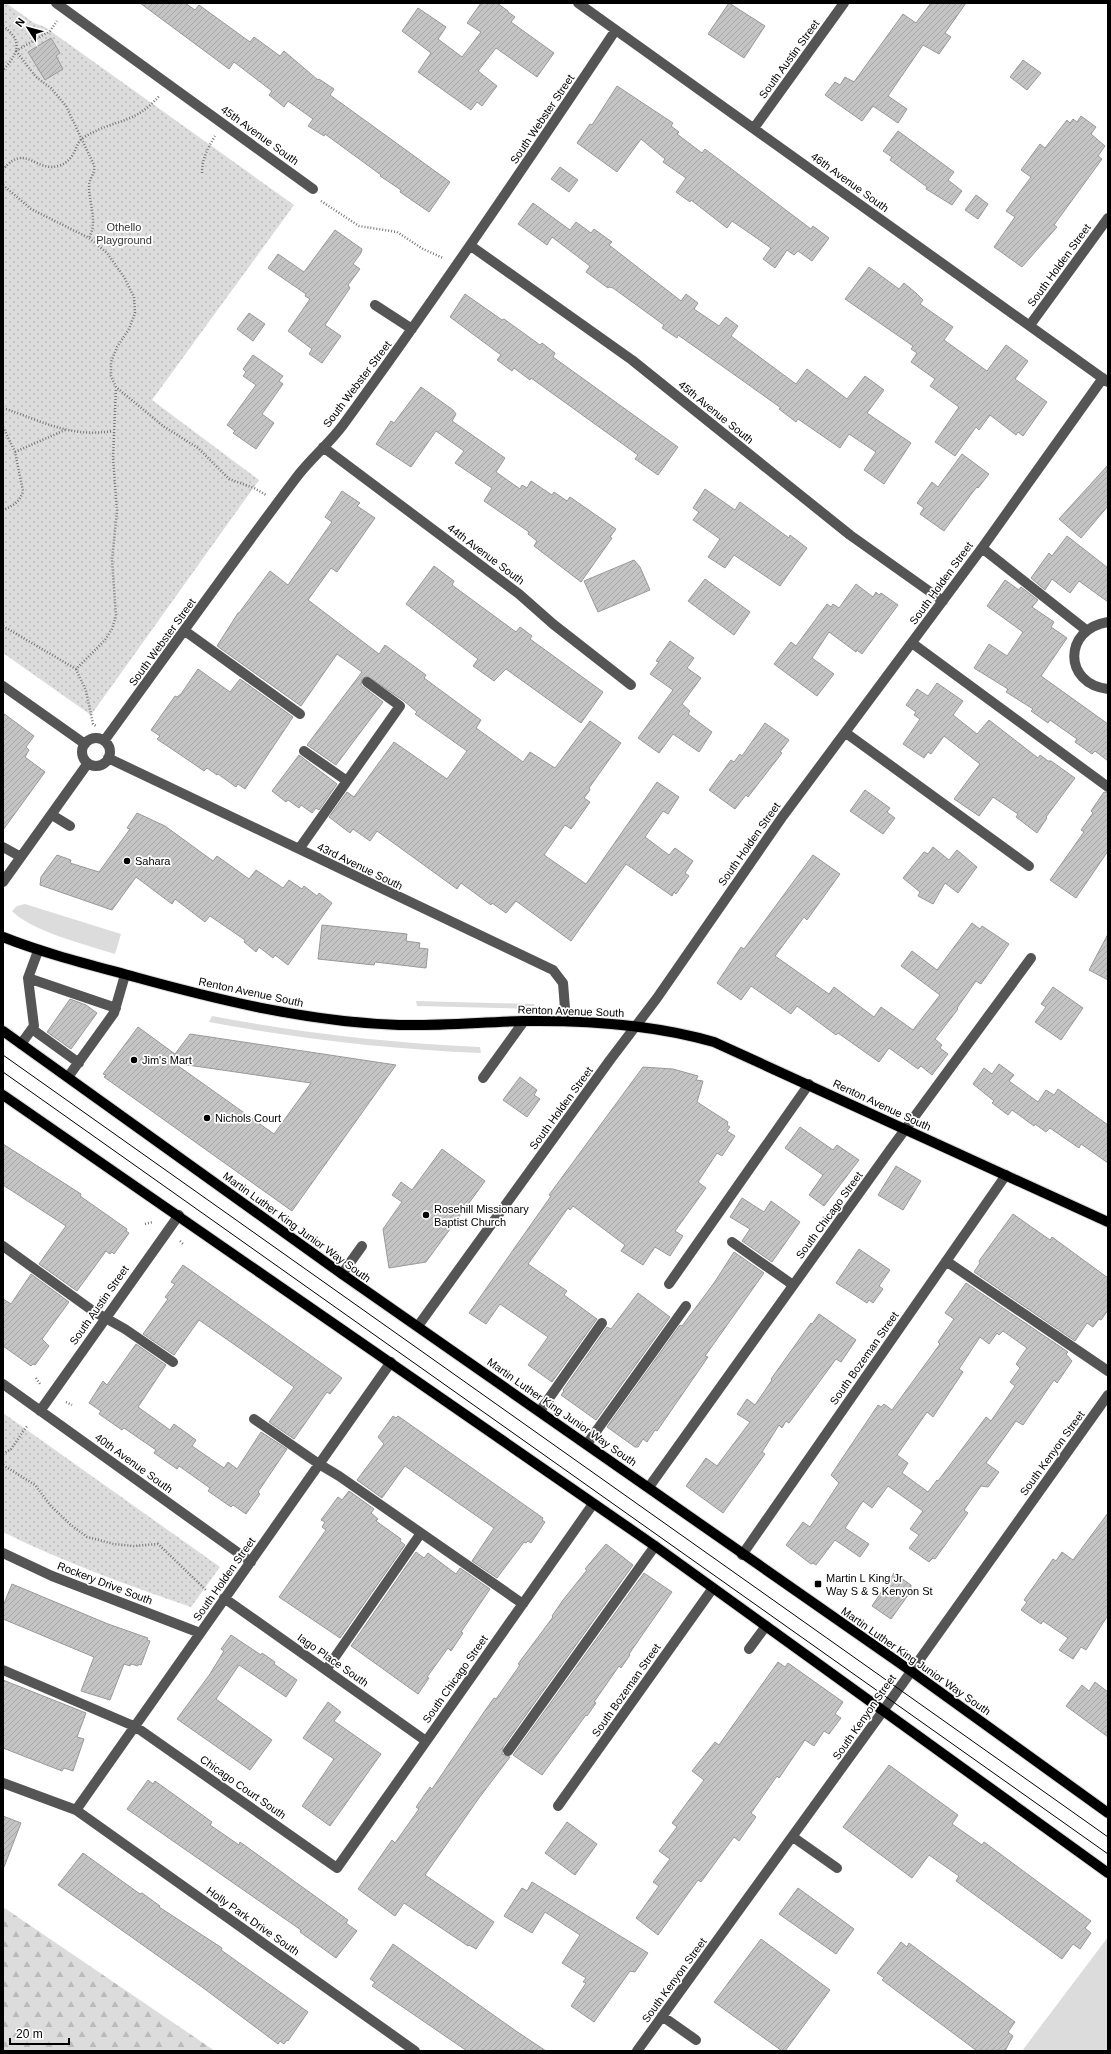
<svg xmlns="http://www.w3.org/2000/svg" width="1111" height="2054" viewBox="0 0 1111 2054" font-family="Arial,sans-serif">
	<defs>
		<pattern id="forest-firs" width="22" height="20" patternUnits="userSpaceOnUse"><rect width="22" height="20" fill="#dcdcdc"/><path d="M5 1l3.5 6h-7zM16 11l3.5 6h-7z" fill="#bbb"/></pattern>
		<pattern id="park-dots" width="8" height="8" patternUnits="userSpaceOnUse"><rect width="8" height="8" fill="#dcdcdc"/><path d="M2 2h.1M6 6h.1" fill="none" stroke="#bbb" stroke-width="1.8" stroke-linecap="round"/></pattern>
		<pattern id="building-hatch" width="6" height="6" patternUnits="userSpaceOnUse"><rect width="6" height="6" fill="#c4c4c4"/><path d="M-1 1l2-2M0 6l6-6M5 7l2-2" fill="none" stroke="#a7a7a7"/></pattern>
	</defs>
	<rect width="100%" height="100%" fill="#fff"/>
	<path fill="#dcdcdc" d="M25 904 121 934 115 954C87 945 31 931 12 911L17 906Z
		M416 1001 534 1004 535 1009 417 1006Z
		M212 1016C301 1033 389 1043 480 1047L481 1053C389 1049 299 1039 209 1022Z
		M1108 1937V2049L1106 2051H1022Z"/>
	<path fill="url(#forest-firs)" d="M3 1907 215 2051H3Z"/>
	<path fill="url(#park-dots)" d="M3 3H6L34 23 45 27 294 205 152 400 259 480 91 715 3 653Z
		M3 1413 220 1567 191 1607C127 1585 63 1562 3 1532Z"/>
	<path fill="url(#building-hatch)" stroke="#999" fill-rule="evenodd" d="M140 3H185L195 10 199 5 250 42 254 37 280 56 284 51 318 80 319 79 334 89 330 95 450 182 429 212 400 192 401 190 380 176 381 175 325 134 324 136 308 126 313 119 288 101 284 107 269 95 272 91 234 62 229 69Z
		M481 3H497L508 11V12L515 17 511 22 554 53 537 77 496 48 478 71 497 86 482 106 477 102 471 110 418 72 431 53 402 31 418 8 446 27 438 39 462 57 481 32 467 23Z
		M729 3 765 26 744 58 708 34Z
		M931 3H966L945 33 951 37 939 54 923 45 888 96 907 109 898 123 873 106 862 121 825 95 835 82 840 85 845 77 854 82 903 14 916 23Z
		M51 38 60 53 56 56 63 69 45 80 28 52Z
		M1023 60 1041 73 1027 90 1010 77Z
		M617 86 673 123 671 126 679 132 677 134 702 153 705 149 811 229 813 226 829 238 812 261 798 251 794 255 787 250 775 268 763 259 771 248 732 221 727 228 691 200 690 202 676 192 686 178 663 162 665 159 641 139 617 172 577 143 590 124 592 125Z
		M1081 116 1096 127 1091 134 1105 146 1098 156 1102 159 1054 225 1057 227 1022 267 994 247 1015 217 1006 211 1031 177 1021 170 1040 144 1045 148 1067 120 1070 123 1073 119 1077 122Z
		M898 131 954 172 948 180 962 191 952 205 926 189 927 187 890 160 892 157 883 151Z
		M560 167 578 180 569 192 551 179Z
		M976 195 988 204 978 219 965 210Z
		M533 203 570 230 576 222 591 233 594 229 612 242 609 245 681 301 686 294 698 303 694 309 719 326 726 317 738 326 731 336 796 384 807 369 847 399 865 376 884 390 867 413 911 443 884 484 864 470 876 452 849 434 840 448 798 419 796 422 779 409 781 408 732 373 678 335 677 338 662 328 664 325 613 288 609 287 608 288 586 272 590 266 552 237 547 245 518 224Z
		M335 230 362 249 361 253 353 264 360 269 348 285 350 288 325 325 341 336 322 363 309 354 312 349 288 331 310 299 305 296 306 294 268 268 278 254 304 272Z
		M869 267 899 289 904 283 916 293 923 300 920 304 953 327 944 340 987 371 1006 345 1028 361 1015 379 1047 402 1023 436 1018 432 1016 435 990 415 979 430 976 427 955 456 935 442 959 407 930 386 935 379 911 362 917 353 911 349 913 346 845 299Z
		M465 294 502 320 504 319 540 345 542 343 555 353 553 357 678 447 658 475 635 459 638 455 531 378 530 380 514 368 512 371 497 360 501 355 450 317Z
		M249 313 265 324 253 341 237 329Z
		M253 355 283 376 279 381 283 384 262 414 274 423 256 449 233 433 235 431 227 425 256 385 243 376 246 372 243 369Z
		M421 387 453 410 456 414 452 421 505 458 496 472 520 489 522 485 527 488 531 481 552 495 554 492 567 501 570 497 616 529 610 537 612 538 581 582 534 546 537 541 528 534 529 532 484 501 492 488 455 463 464 451 436 431 411 467 376 444 391 421 394 423Z
		M962 454 989 474 978 488 977 487 972 493 944 531 920 514 924 508 917 503 932 482 938 487Z
		M1108 465V506L1081 538 1059 519Z
		M705 489 735 510 740 502 789 538 790 535 807 548 780 586 734 555 725 568 708 557 720 539 693 520 699 512 693 508Z
		M342 491 360 503 357 506 375 518 337 572 331 568 308 600 379 654 385 645 426 675 424 678 481 720 476 728 523 762 530 752 555 768 590 721 621 743 589 788 590 790 584 798 590 802 571 829 565 825 544 855 586 884 657 782 679 797 668 814 663 811 645 837 669 855 675 848 693 861 685 873 689 876 676 894 674 892 672 896 626 864 571 941 516 901 506 913 492 903 491 905 461 883 457 889 377 831 370 841 353 829 350 833 329 817 347 792 354 797 394 742 447 779 467 751 415 714 417 712 404 701 367 676 362 679 361 685 383 702 336 765 307 745 362 672 337 654 301 706 217 646 238 613H239L270 571 288 585 332 522 325 517Z
		M1067 536 1108 568V602L1079 581 1070 593 1052 579 1045 590 1031 578 1049 553 1052 556Z
		M634 560 640 567 650 590 598 612 584 581Z
		M434 566 454 581 452 585 516 632 520 627 532 636 530 639 603 692 581 723 506 669 494 681 473 666 478 659 406 604Z
		M705 579 750 612 734 635 688 601Z
		M1005 580 1019 590 1021 587 1038 600 1032 607 1054 622 1051 627 1067 638 1041 676 1108 724V761L1095 751 1092 754 1075 742 1077 739 1050 720 1048 723 1041 718 1031 711 1033 709 1006 692 1008 689 974 668 989 644 1007 656 1023 632 987 606Z
		M856 584 873 597 876 592 879 595 881 593 898 605 862 654 857 650 856 652 829 632 812 658 834 674 817 696 774 664 791 642 796 646 827 604 831 607 833 604 839 608Z
		M670 641 694 658 687 668 701 678 682 704 690 711 688 714 712 732 699 752 673 734 659 753 638 738 673 690 650 674 659 662 656 661Z
		M198 669 230 692 240 679 293 717 245 789 238 784 236 787 218 774 217 775 207 768 204 771 194 764 157 739 160 736 151 730 175 696 177 697 181 694Z
		M937 683 963 701 953 715 977 734 989 720 1038 758 1040 755 1048 761H1051L1075 778 1046 817 1047 818 1037 833 1016 817 1018 814 993 797 979 816 954 799 980 764 944 736 931 754 928 752 924 758 903 744 920 719 914 715 916 712 906 705 917 689 928 696Z
		M3 713 34 736 26 747 29 750 25 757 45 772 3 830Z
		M765 723 789 740 780 752 782 753 748 797 746 795 735 809 709 790 731 760 734 762 740 754 742 756Z
		M299 755 337 784 319 810 316 808 312 813 301 805 299 808 288 800 286 802 272 791Z
		M865 790 890 808 887 812 895 818 883 834 850 811Z
		M1104 792 1108 793V851L1076 898 1050 880 1084 832 1081 830 1093 813 1091 811Z
		M137 813 165 826 213 861 217 856 249 879 256 870 283 888 289 880 302 889 304 886 317 896 319 893 332 903 288 965 275 955 273 958 259 947 256 952 244 942 245 940 210 916 205 922 175 899 172 904 136 877 112 910 40 885 41 877 57 855 71 860 70 863 99 872 130 829 127 828Z
		M933 847 949 860 957 850 977 867 958 893 945 883 933 904 918 896 920 892 903 878 924 852 928 854Z
		M813 855 840 874 807 920 804 917 775 956 829 994 834 987 874 1017 881 1007 913 1030 940 995 901 966 912 951 937 970 972 923 980 929 982 926 1009 944 981 984 976 981 957 1008 958 1009 935 1039 942 1045 940 1048 948 1054 932 1075 921 1066 918 1069 889 1048 879 1062 838 1033 836 1035 797 1006 791 1014 751 986 741 1000 717 983 741 947 744 949Z
		M322 925 407 934 406 941 420 943 419 948 428 949 426 968 375 962 374 965 318 959Z
		M1108 934V980L1089 970Z
		M1053 987 1083 1008 1061 1040 1035 1022 1046 1007 1041 1004Z
		M70 999 86 1005 97 1013 71 1049 47 1032Z
		M138 1027 175 1054 190 1034 396 1065 292 1211 104 1077 106 1075 103 1074ZM174 1063 311 1083 274 1134Z
		M999 1064 1014 1075 1009 1081 1038 1102 1046 1090 1054 1095 1058 1089 1108 1125V1163L1081 1144 1079 1148 1050 1128 1046 1132 1035 1124 1034 1126 1012 1110 1008 1115 992 1103 994 1101 973 1084 984 1068 992 1074Z
		M643 1067 673 1069 698 1076 696 1080 703 1081 697 1102 728 1122 727 1125 730 1127 727 1131 735 1136 722 1156 717 1153 698 1182 706 1188 675 1231 683 1236 670 1256 655 1247 643 1265 621 1251 625 1245 573 1206 570 1210 568 1208 528 1264 567 1291 564 1295 597 1319 552 1382 528 1365 548 1337 500 1304 486 1324 469 1313 551 1196 549 1195Z
		M520 1077 537 1090 534 1095 540 1099 527 1117 503 1100Z
		M800 1127 833 1150 837 1145 859 1160 824 1206 809 1195 823 1175 785 1148Z
		M3 1144 81 1194 80 1196 127 1229 126 1231 129 1233 114 1254 112 1252 110 1254 106 1251 77 1291 39 1264 66 1226 3 1185Z
		M442 1149 485 1181 426 1262 389 1268 383 1229 402 1202 392 1195 401 1182 412 1190Z
		M896 1166 921 1181 903 1210 878 1195Z
		M742 1198 764 1212 771 1201 800 1222 772 1262 742 1241 750 1229 730 1217Z
		M1013 1214 1050 1240 1052 1237 1108 1278V1310L1101 1320 1099 1319 1093 1327 1087 1323 1075 1341 974 1272 980 1263 979 1261Z
		M859 1249 890 1270 879 1286 883 1289 873 1303 869 1300 867 1303 836 1283Z
		M734 1252 764 1273 705 1356 708 1357 657 1431 655 1430 647 1442 643 1439 638 1447H635L607 1427 680 1325 682 1326 714 1283Z
		M183 1265 342 1378 330 1394 327 1392 294 1439 269 1422 294 1387 238 1347 199 1320 174 1355 143 1334 168 1299 165 1297 175 1284 171 1282Z
		M31 1274 69 1302 42 1339 49 1346 35 1365 33 1364 31 1366 3 1346V1299L11 1304Z
		M966 1283 1068 1352 1066 1354 1072 1361 1057 1383 1054 1380 1023 1425 1016 1421 986 1463 999 1472 988 1487 981 1486 964 1510 968 1513 935 1559 933 1558 929 1562 909 1548 919 1535 910 1529 923 1511 888 1486 872 1508 863 1501 845 1528 869 1544 860 1557 835 1540 816 1565 813 1563 811 1564 786 1545 803 1522 810 1527 839 1483 831 1475 878 1405 881 1407 884 1404 892 1410 940 1344 938 1342 954 1319 945 1313ZM1003 1331 1027 1348 1016 1364 1020 1368 1010 1382 1015 1386 991 1421 986 1417 938 1481 937 1480 928 1492 902 1473 908 1463 897 1455 927 1412 933 1417 963 1372 959 1369 980 1337 989 1344 997 1333 999 1335Z
		M638 1293 670 1317 596 1420 561 1395 564 1391 563 1390 607 1327 611 1329Z
		M819 1314 856 1340 841 1362 836 1359 789 1423 786 1421 782 1428 779 1425 762 1452 765 1454 723 1513 686 1486 706 1458 717 1466 750 1422 737 1414 747 1399 755 1405 772 1380 771 1379 811 1323 812 1324Z
		M136 1344 166 1365 138 1407 170 1430 174 1424 196 1440 192 1446 224 1468 228 1462 237 1469 261 1432 287 1449 258 1492 260 1494 246 1514 233 1505 231 1507 208 1491 210 1488 179 1466 177 1469 154 1453 156 1450 124 1428 122 1430 99 1414 101 1411 89 1403 103 1381 107 1385Z
		M393 1416 396 1418 398 1416 543 1518 542 1520 545 1522 531 1543 528 1541 526 1543 524 1542 497 1578 472 1561 494 1528 405 1466 382 1498 357 1480 384 1444 378 1437Z
		M349 1491 374 1509 371 1513 378 1519 376 1521 401 1539 400 1541 405 1545 340 1638 279 1597 326 1530 322 1527 325 1522 321 1520 338 1497 342 1500Z
		M1108 1513V1615L1086 1650 1081 1647 1073 1659 1059 1650 1068 1638 1043 1621 1041 1624 1021 1610 1027 1602 1024 1600 1053 1559 1056 1561 1062 1552 1073 1560Z
		M606 1544 633 1565 503 1747 502 1754 510 1757 479 1798 425 1875 494 1922 476 1949 469 1945 468 1946 404 1903 395 1916 358 1889 392 1840 395 1843 419 1809 416 1807 430 1787 432 1789 484 1712 494 1698 496 1699 520 1665 518 1664 553 1617 552 1616 563 1600 587 1570 585 1569Z
		M416 1552 424 1558 428 1553 456 1574 460 1568 490 1589 461 1632 463 1633 451 1651 448 1648 427 1677 429 1678 418 1694 351 1646Z
		M644 1573 672 1592 629 1654 630 1655 621 1668 619 1666 594 1702 596 1703 587 1716 586 1715 542 1775 513 1755Z
		M894 1573 911 1585V1591L891 1619 872 1606Z
		M12 1584 108 1624 148 1638 147 1640 150 1641 141 1665 138 1664V1666L131 1664 130 1666 124 1664 110 1700 81 1691 94 1657 3 1619V1606Z
		M231 1635 261 1655 262 1653 275 1662 274 1664 297 1680 286 1697 239 1665 216 1699 272 1740 250 1770 177 1719 210 1674 224 1651 221 1649Z
		M778 1662 785 1667 788 1663 843 1702 835 1714 841 1718 829 1734 824 1731 814 1746 805 1740 779 1778 777 1776 751 1813 756 1817 739 1841 734 1837 701 1882 698 1880 658 1935 636 1918 659 1886 653 1882 670 1859 659 1851 677 1827 672 1823 704 1780 692 1771 715 1742 719 1745Z
		M3 1680 86 1713 77 1737 84 1739 73 1771 64 1768 62 1771 3 1748Z
		M1095 1682 1108 1692V1737L1066 1706 1082 1685 1089 1691Z
		M328 1702 341 1712 334 1721 381 1754 330 1826 302 1806 334 1759 303 1738Z
		M889 1765 958 1815 952 1824 982 1845 984 1842 1091 1921 1085 1928 1091 1933 1080 1949 1073 1944 1062 1959 956 1881 959 1876 929 1855 912 1878 843 1827Z
		M148 1780 153 1784 155 1781 212 1822 210 1825 239 1845 240 1842 348 1920 346 1923 357 1931 336 1958 300 1932 301 1930 127 1809Z
		M3 1816 21 1823 4 1867H3Z
		M567 1822 597 1844 575 1875 545 1853Z
		M83 1853 140 1894 142 1893 160 1906 159 1907 222 1948 221 1950 308 2012 288 2041 287 2040 284 2044 280 2041 278 2044 202 1987 58 1885Z
		M532 1882 648 1953 635 1972 630 1971 594 2022 571 2006 586 1983 583 1982 586 1978 562 1963 580 1935 545 1912 532 1933 504 1916 522 1888 527 1891Z
		M798 1888 854 1929 836 1954 779 1914Z
		M761 1939 830 1990 785 2051H782L714 2002Z
		M901 1942 907 1947 909 1943 1015 2022 1008 2032 1013 2036 1005 2051H977L882 1980 884 1978 877 1973Z
		M393 1944 516 2031 546 2051H467L372 1986 375 1982 370 1979Z"/>
	<g fill="none" stroke-linecap="round" stroke-linejoin="round">
		<defs>
			<path id="major" d="M3 937C46 954 91 965 135 977 222 1001 310 1022 399 1025 441 1026 482 1022 523 1021 588 1020 652 1024 714 1042L1108 1222
				M3 1031 342 1274 911 1671 1108 1813
				M3 1095 655 1546 1108 1873"/>
		</defs>
		<use href="#major" stroke="#dbdbdb" stroke-width="12"/>
		<path stroke="#777" stroke-width="2.5" stroke-dasharray="1 2" stroke-linecap="butt" d="M3 26C24 41 18 54 3 70
			M16 51 36 77 51 88 66 106 94 165C96 173 89 178 89 186 89 204 98 221 89 238
			M16 51 50 31 57 21
			M3 170C26 141 36 175 61 165 76 159 75 143 83 138 114 118 134 126 160 95
			M202 173C202 158 208 148 215 136
			M3 185 31 209 89 238 107 253 124 277 134 297 135 313 129 329 117 347 111 362V376L116 387 163 426 198 448 229 479 254 488 266 495
			M321 201 359 226 397 232 423 249 443 258
			M3 408C42 421 70 438 113 431
			M3 427 15 452 23 491C20 502 13 506 3 510
			M15 452 65 430
			M3 626 76 669 105 640 112 629 116 616 112 560 117 511 113 457 116 388
			M76 669 86 691 93 724 96 726
			M145 1224 153 1222
			M180 1241 184 1245
			M36 1378 40 1384
			M66 1402 72 1405
			M3 1454 11 1449 27 1426
			M3 1465 35 1485 51 1506 71 1525 87 1537 114 1544 134 1546 158 1544 207 1591"/>
		<path stroke="#555" stroke-width="10" d="M56 3 313 189
			M578 3 1108 382
			M754 128 844 3
			M471 246 632 360 850 535 943 601
			M375 305 412 329
			M1030 325 1108 218
			M323 447 519 594 553 624 631 685
			M982 548 1086 630
			M1108 622C1063 629 1063 684 1108 689
			M185 631 300 714
			M912 643 1108 787
			M3 686 85 744
			M846 733 1029 866
			M82 752a14 14 0 1 1 28 0a14 14 0 1 1-28 0Z
			M104 741C168 653 231 564 296 478 310 459 329 444 343 425 437 296 526 164 615 31
			M304 751 347 781
			M108 758 553 970 563 983 566 1021
			M52 815 70 826
			M3 847 21 857
			M299 849 400 706 367 682
			M3 882 88 763
			M28 978 116 1008
			M32 1029 79 1063
			M21 1044 34 1026 28 978 38 951
			M68 1077 114 1013 125 975
			M483 1078 524 1021
			M732 1242 793 1285
			M3 1246 93 1311 125 1329 173 1362
			M946 1261 1108 1371
			M342 1274 362 1246
			M669 1284 809 1084
			M418 1326 610 1060 657 998 783 816 982 548 1103 378
			M3 1384 251 1562
			M40 1411 179 1215
			M540 1411 602 1323
			M254 1419 319 1464 339 1476 523 1604
			M587 1444 686 1306
			M649 1487 890 1150 1031 958
			M3 1553 52 1576 200 1633
			M742 1555 1006 1175
			M224 1598 426 1741
			M749 1649 766 1626
			M3 1670 136 1727 337 1868 593 1504
			M326 1670 421 1533
			M508 1751 655 1546
			M3 1783 76 1810 415 2051
			M558 1806 713 1588
			M76 1810 391 1362
			M793 1837 837 1868
			M662 2016 696 2040
			M637 2051 883 1711 1108 1395"/>
		<use href="#major" stroke="#000" stroke-width="10"/>
		<path stroke="#000" stroke-width="1" d="M3 1055 1108 1837
			M3 1072 1108 1854"/>
	</g>
	<g fill="#000" stroke="#fff" stroke-width="1.5">
		<circle cx="127" cy="861" r="4"/>
		<circle cx="134" cy="1060" r="4"/>
		<circle cx="207" cy="1118" r="4"/>
		<circle cx="426" cy="1215" r="4"/>
		<rect x="814" y="1580" width="8" height="8" rx="2"/>
	</g>
	<g text-anchor="middle" dominant-baseline="central" stroke-width="3.5" stroke-linejoin="round" paint-order="stroke">
		<g font-size="11" fill="#000" stroke="#fff">
			<text transform="translate(789 59) rotate(-54)">South Austin Street</text>
			<text transform="translate(542 119) rotate(-56)">South Webster Street</text>
			<text transform="translate(260 135) rotate(36)">45th Avenue South</text>
			<text transform="translate(850 182) rotate(36)">46th Avenue South</text>
			<text transform="translate(1059 265) rotate(-54)">South Holden Street</text>
			<text transform="translate(357 384) rotate(-53)">South Webster Street</text>
			<text transform="translate(716 412) rotate(39)">45th Avenue South</text>
			<text transform="translate(486 554) rotate(37)">44th Avenue South</text>
			<text transform="translate(941 583) rotate(-54)">South Holden Street</text>
			<text transform="translate(162 642) rotate(-54)">South Webster Street</text>
			<text transform="translate(749 844) rotate(-55)">South Holden Street</text>
			<text transform="translate(360 866) rotate(26)">43rd Avenue South</text>
			<text transform="translate(251 992) rotate(12)">Renton Avenue South</text>
			<text transform="translate(571 1011) rotate(2)">Renton Avenue South</text>
			<text transform="translate(882 1105) rotate(25)">Renton Avenue South</text>
			<text transform="translate(561 1108) rotate(-54)">South Holden Street</text>
			<text transform="translate(829 1215) rotate(-54)">South Chicago Street</text>
			<text transform="translate(297 1227) rotate(36)">Martin Luther King Junior Way South</text>
			<text transform="translate(99 1305) rotate(-55)">South Austin Street</text>
			<text transform="translate(864 1358) rotate(-55)">South Bozeman Street</text>
			<text transform="translate(562 1412) rotate(35)">Martin Luther King Junior Way South</text>
			<text transform="translate(1052 1453) rotate(-54)">South Kenyon Street</text>
			<text transform="translate(134 1463) rotate(36)">40th Avenue South</text>
			<text transform="translate(224 1579) rotate(-55)">South Holden Street</text>
			<text transform="translate(105 1583) rotate(21)">Rockery Drive South</text>
			<text transform="translate(333 1660) rotate(35)">Iago Place South</text>
			<text transform="translate(916 1661) rotate(35)">Martin Luther King Junior Way South</text>
			<text transform="translate(455 1679) rotate(-55)">South Chicago Street</text>
			<text transform="translate(626 1690) rotate(-55)">South Bozeman Street</text>
			<text transform="translate(864 1717) rotate(-55)">South Kenyon Street</text>
			<text transform="translate(243 1787) rotate(35)">Chicago Court South</text>
			<text transform="translate(253 1921) rotate(35)">Holly Park Drive South</text>
			<text transform="translate(674 1980) rotate(-54)">South Kenyon Street</text>
		</g>
		<g font-size="11" fill="#333" stroke="#fff">
			<text x="124" y="227">Othello<tspan x="124" dy="13">Playground</tspan></text>
		</g>
		<g font-size="11" fill="#000" stroke="#fff" text-anchor="start">
			<text x="135" y="861">Sahara</text>
			<text x="142" y="1060">Jim's Mart</text>
			<text x="215" y="1118">Nichols Court</text>
			<text x="434" y="1209">Rosehill Missionary<tspan x="434" dy="13">Baptist Church</tspan></text>
			<text x="826" y="1578">Martin L King Jr<tspan x="826" dy="13">Way S &amp; S Kenyon St</tspan></text>
		</g>
	</g>
	<rect width="1111" height="2054" fill="none" stroke="#000000" stroke-width="8"/>
	<g transform="translate(28 28) rotate(306)" stroke="#ffffff" stroke-width="3" paint-order="stroke">
	<path d="M0-3L7 15L0 10L-7 15Z" fill="#000000"/>
	<text y="-6" font-size="11" font-weight="bold" text-anchor="middle" fill="#000000">N</text>
	</g>
	<path d="M10 2038v6h59v-6" fill="none" stroke="#000000" stroke-width="2"/>
	<text x="16" y="2038" font-size="12" fill="#000000" stroke="#ffffff" stroke-width="3" paint-order="stroke">20 m</text>
</svg>
